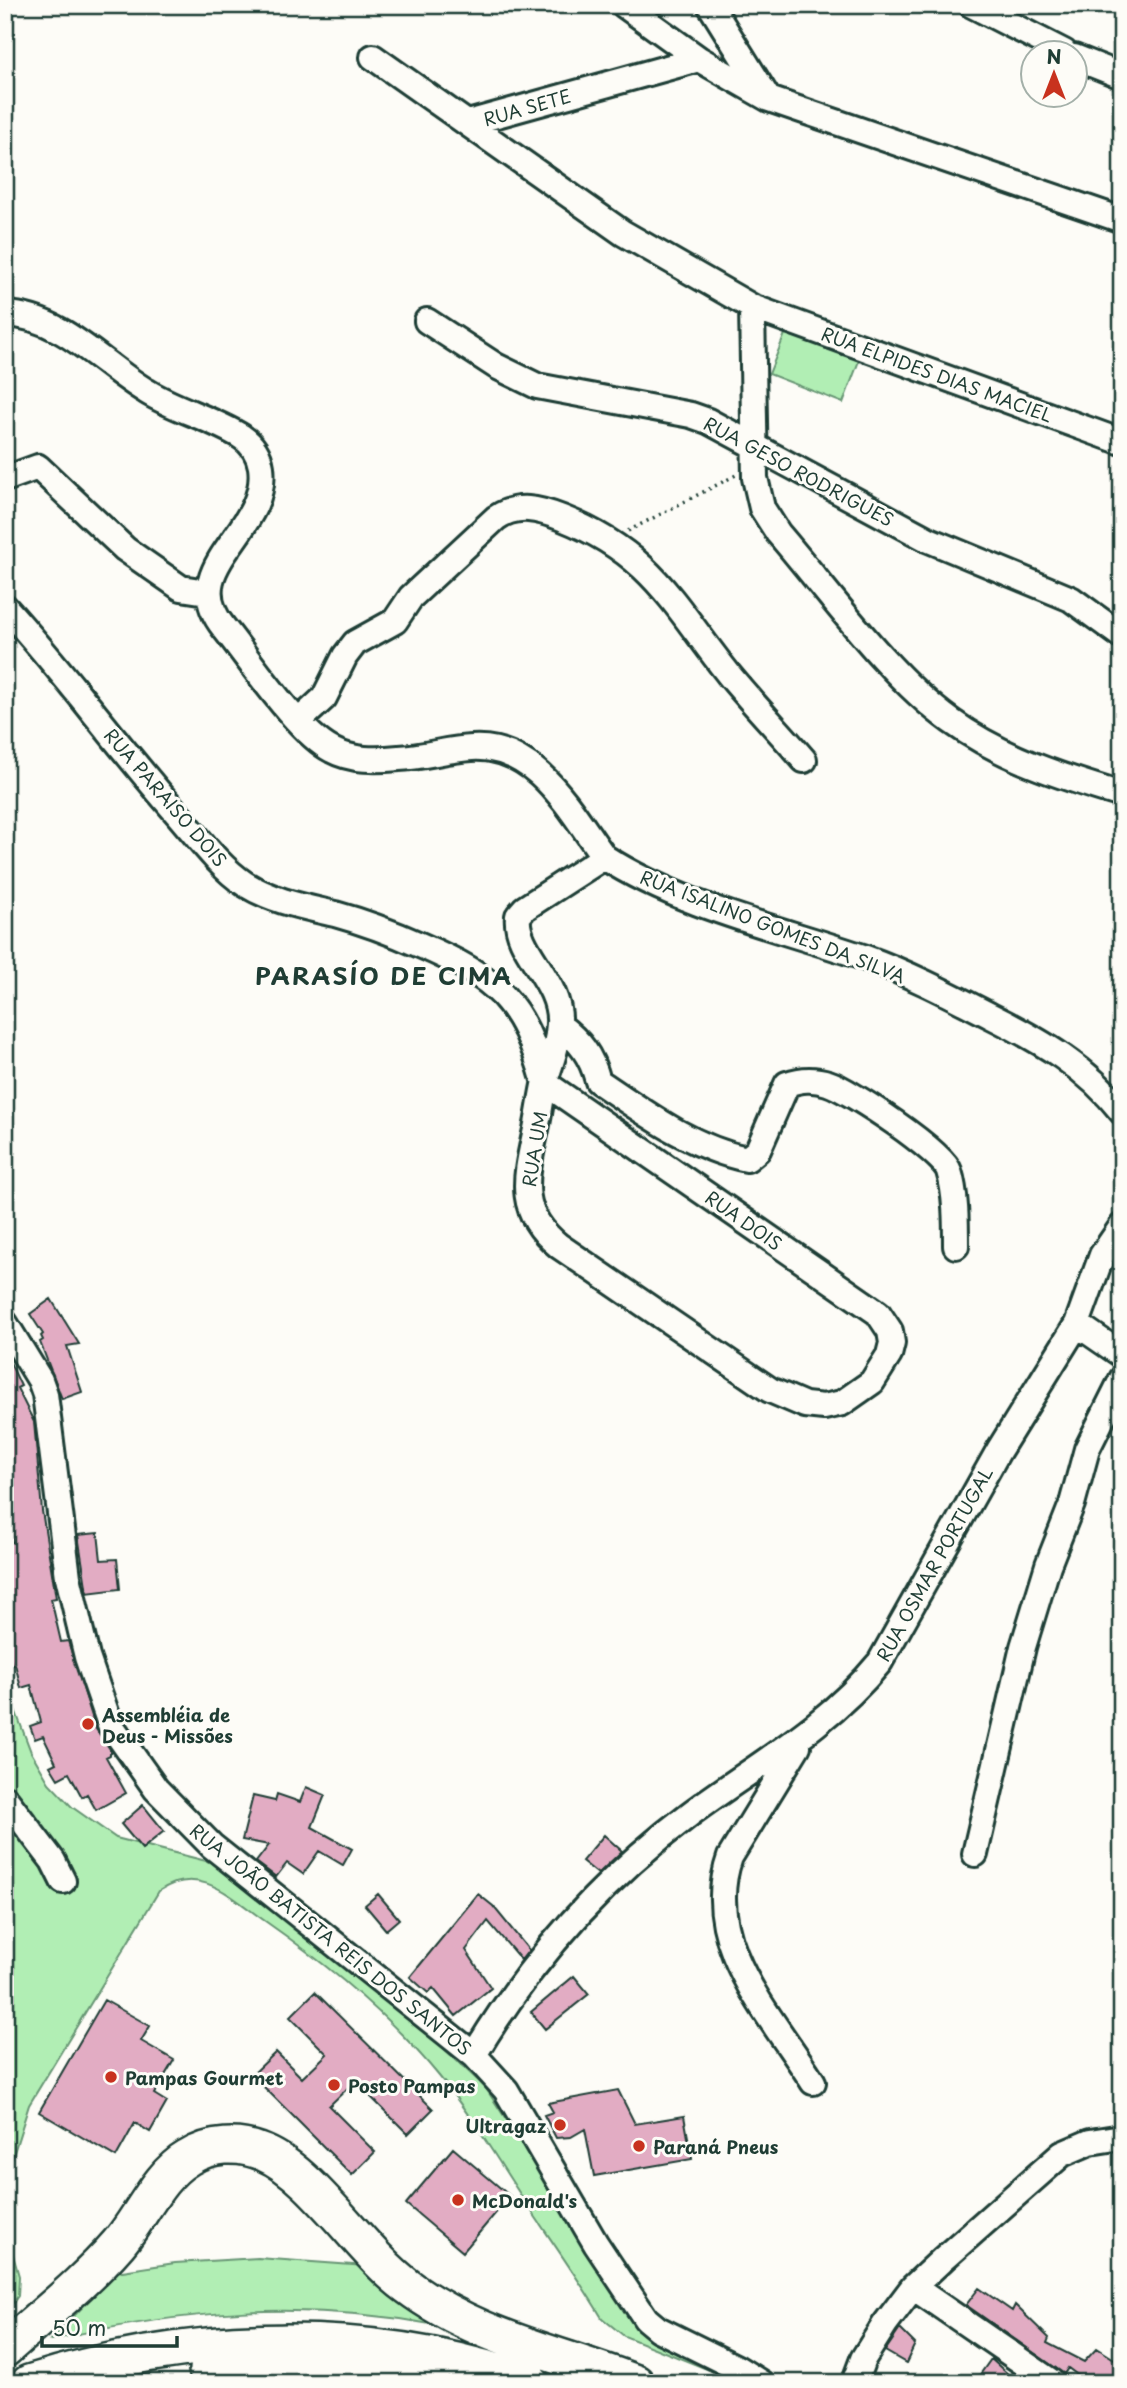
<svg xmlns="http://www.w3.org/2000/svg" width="1127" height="2388" viewBox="0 0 1127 2388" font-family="'Playpen Sans',sans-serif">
	<rect width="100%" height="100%" fill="#fdfcf7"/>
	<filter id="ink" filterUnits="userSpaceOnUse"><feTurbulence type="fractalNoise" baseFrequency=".0143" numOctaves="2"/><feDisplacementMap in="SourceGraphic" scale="14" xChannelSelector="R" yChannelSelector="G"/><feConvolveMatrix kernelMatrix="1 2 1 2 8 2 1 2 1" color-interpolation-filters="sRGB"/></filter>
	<g filter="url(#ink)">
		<path fill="#b1eeb4" stroke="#689674" stroke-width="2" d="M787 329 860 358 843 403 769 374Z
			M5 1683 31 1752 49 1783 72 1807 116 1838 210 1862 252 1890 397 2005 485 2087 635 2316 755 2383H733L717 2373 624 2336 602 2318C577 2276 548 2236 520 2194 494 2154 470 2114 439 2076 391 2017 328 1965 265 1921 232 1898 200 1863 159 1891L29 2105 11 2162 7 2205 11 2248 19 2276 18 2296 5 2314Z
			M258 2258 366 2266 436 2325C302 2300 182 2310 51 2340L116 2272 175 2263Z"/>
		<path fill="#e2acc3" stroke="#1f3d34" stroke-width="2" d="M51 1299 79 1344 67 1346 82 1392 62 1399 40 1342 43 1340 41 1336 43 1334 30 1314Z
			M5 1352 21 1386 17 1388 34 1422 42 1511 56 1598 51 1599 61 1642 68 1641 96 1729 110 1749V1755L106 1757 126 1793 96 1810 87 1794 82 1797 69 1773 58 1779 50 1766 56 1763 43 1736 35 1739 30 1726 41 1722 31 1685 21 1688 15 1664 12 1665 7 1650 5 1552H9L8 1543 13 1542 5 1501Z
			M98 1533 101 1560 117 1559 120 1589 87 1593 78 1535Z
			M306 1787 325 1795 312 1827 352 1849 343 1865 319 1851 303 1874 287 1863 276 1877 256 1862 269 1845 242 1840 253 1796 275 1801 277 1794 300 1802Z
			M143 1805 164 1831 142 1849 121 1824Z
			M604 1835 622 1851 598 1874 582 1861Z
			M378 1894 399 1919 386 1930 365 1905Z
			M478 1894 493 1906 529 1950 521 1960 488 1921 466 1950 491 1988 456 2016 433 1988 428 1993 410 1977Z
			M574 1976 589 1994 545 2029 531 2012Z
			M315 1992 433 2109 408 2134 355 2081 329 2106 375 2152 352 2175 252 2075 276 2052 302 2078 327 2054 290 2017Z
			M104 2000 150 2026 141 2041 174 2060 154 2094 167 2102 150 2132 135 2123 116 2157 39 2112Z
			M618 2090 635 2124 684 2116 692 2159 594 2176 585 2129 571 2137 556 2138 544 2115 553 2112 548 2103Z
			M453 2148 510 2196 463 2252 406 2204Z
			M979 2288 1012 2311 1015 2305 1049 2338 1047 2343 1084 2362 1097 2348 1122 2364V2383H1088L1068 2368 1064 2374 966 2305Z
			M900 2329 915 2344 906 2363 885 2351Z
			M991 2359 1018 2383H974Z"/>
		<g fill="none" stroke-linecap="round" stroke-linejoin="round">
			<defs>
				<path id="minor" d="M624 5 699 59 769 99 1122 220
					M710 5 766 95
					M972 5 1064 52
					M373 57 623 233 752 307 1122 442
					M1074 57 1122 76
					M468 123 699 59
					M752 307 755 478 762 508 778 533C829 592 888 676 951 721 1002 758 1062 777 1122 795
					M5 314C62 316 101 364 146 391 176 410 212 418 242 437 252 444 259 454 261 467 270 533 174 566 224 628 250 660 297 732 332 750 352 761 377 760 399 758 424 757 448 749 472 748 537 744 571 812 604 857 682 907 779 928 866 958 908 973 950 995 991 1016 1041 1041 1087 1067 1122 1112
					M427 321 496 366 537 386 691 415 708 421 929 540 1071 599 1122 636
					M5 479 38 467 125 549 181 588 207 592
					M5 607C65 673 117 745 175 811 197 836 218 866 245 884 272 901 305 907 335 914 364 922 393 933 420 945 497 978 522 1000 545 1083L878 1313 890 1331 892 1343 889 1355 872 1382 842 1403 824 1407 805 1405 770 1390 559 1246C517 1212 525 1180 535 1134 539 1117 541 1098 545 1081 551 1062 558 1044 559 1024 562 981 514 951 518 916L525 908 604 857
					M299 721 324 698 345 656 355 643 395 621 411 597 496 518C517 503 539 509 562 518 653 554 673 605 730 676 754 705 780 732 804 760
					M559 1025C580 1041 591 1055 598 1081 644 1112 692 1148 747 1159L758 1150 787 1084C801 1079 813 1078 828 1083 850 1090 943 1152 949 1171 956 1193 956 1223 956 1246
					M5 1323 40 1380 45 1394 68 1577 87 1657 110 1724 156 1789 212 1846 474 2055 506 2090 596 2244 646 2319 658 2329 737 2368 761 2383
					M1077 1324 1122 1355
					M798 1746 730 1857C700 1941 771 2015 813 2082
					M5 1798 53 1861 63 1881
					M975 1854 1023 1647 1048 1565 1072 1504 1087 1449 1122 1379
					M474 2055C530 1961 602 1880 690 1814 756 1765 827 1727 880 1662L999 1450 1077 1324 1102 1255 1122 1226
					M913 2287 1053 2383
					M854 2383 863 2359 885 2324 913 2287 944 2258 1062 2154 1090 2142 1122 2137"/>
				<path id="highway" d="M5 2349C43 2315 84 2283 118 2244 141 2218 157 2176 188 2158 210 2144 239 2142 264 2153 314 2174 361 2252 407 2286 474 2337 559 2353 636 2383
					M207 2370 314 2368 431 2383
					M29 2383C188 2331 373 2326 531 2383"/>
			</defs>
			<use href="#minor" stroke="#1f3d34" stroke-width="30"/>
			<use href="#highway" stroke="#1f3d34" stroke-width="40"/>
			<path stroke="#1f3d34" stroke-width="3.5" stroke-dasharray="2 5" stroke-linecap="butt" d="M628 531 736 475"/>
			<use href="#minor" stroke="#fdfcf7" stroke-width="24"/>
			<use href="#highway" stroke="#fdfcf7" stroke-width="35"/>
		</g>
	</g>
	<g fill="#c8321e" stroke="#fdfcf7" stroke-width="2.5">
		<circle cx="88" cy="1724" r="7"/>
		<circle cx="111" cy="2077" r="7"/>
		<circle cx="334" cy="2085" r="7"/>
		<circle cx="560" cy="2125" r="7"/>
		<circle cx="639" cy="2146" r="7"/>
		<circle cx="458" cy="2200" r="7"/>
	</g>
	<g text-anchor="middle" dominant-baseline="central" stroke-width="6" stroke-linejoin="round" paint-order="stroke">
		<g font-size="18" fill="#1f3d34" stroke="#fdfcf7">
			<text transform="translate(527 107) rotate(-16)">RUA SETE</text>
			<text transform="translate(937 374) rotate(20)">RUA ELPIDES DIAS MACIEL</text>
			<text transform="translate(799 471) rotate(28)">RUA GESO RODRIGUES</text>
			<text transform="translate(166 797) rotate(49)">RUA PARAISO DOIS</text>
			<text transform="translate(773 926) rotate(21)">RUA ISALINO GOMES DA SILVA</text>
			<text transform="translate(534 1149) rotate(-81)">RUA UM</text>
			<text transform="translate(744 1220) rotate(35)">RUA DOIS</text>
			<text transform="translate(934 1564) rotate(-61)">RUA OSMAR PORTUGAL</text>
			<text transform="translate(331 1939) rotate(39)">RUA JOÃO BATISTA REIS DOS SANTOS</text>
		</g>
		<g font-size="18" font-weight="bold" fill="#1f3d34" stroke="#fdfcf7" text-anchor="start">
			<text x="102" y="1714">Assembléia de<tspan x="102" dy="21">Deus - Missões</tspan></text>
			<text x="125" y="2077">Pampas Gourmet</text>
			<text x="348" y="2085">Posto Pampas</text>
			<text x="546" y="2125" text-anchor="end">Ultragaz</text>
			<text x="653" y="2146">Paraná Pneus</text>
			<text x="472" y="2200">McDonald's</text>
		</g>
		<g font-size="24" font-weight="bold" letter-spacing="2" fill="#1f3d34" stroke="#fdfcf7">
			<text x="384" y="975">PARASÍO DE CIMA</text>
		</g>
	</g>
	<rect width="1127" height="2388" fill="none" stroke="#fdfcf7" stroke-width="28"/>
	<rect x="14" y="14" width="1099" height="2360" fill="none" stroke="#1f3d34" stroke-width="2.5" filter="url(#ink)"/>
	<g transform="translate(1054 74)"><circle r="33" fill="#fdfcf7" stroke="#a4b0a9" stroke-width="2"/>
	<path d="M0-5L12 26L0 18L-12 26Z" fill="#c8321e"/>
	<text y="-10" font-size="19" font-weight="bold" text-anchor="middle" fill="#1f3d34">N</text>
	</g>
	<path d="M42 2336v10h135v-10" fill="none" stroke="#1f3d34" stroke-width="3.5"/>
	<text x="52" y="2336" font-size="21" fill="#1f3d34" stroke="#fdfcf7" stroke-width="5" paint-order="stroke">50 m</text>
</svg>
